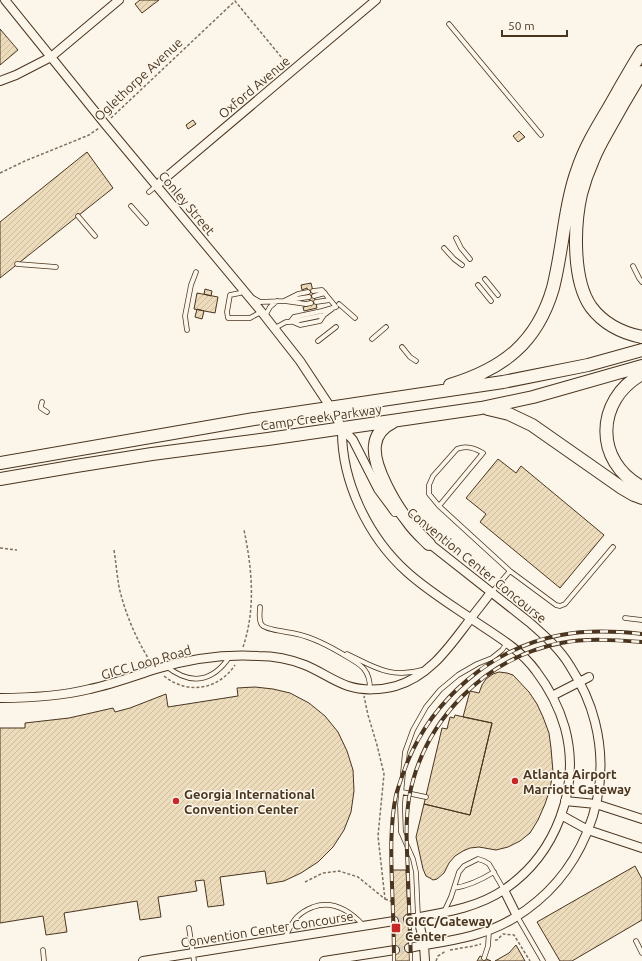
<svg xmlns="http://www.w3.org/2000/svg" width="642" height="961" viewBox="0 0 642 961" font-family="Ubuntu,sans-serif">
	<defs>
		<pattern id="building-hatch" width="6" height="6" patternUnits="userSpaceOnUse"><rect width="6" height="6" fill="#ecdcbc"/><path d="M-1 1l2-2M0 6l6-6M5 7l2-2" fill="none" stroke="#ccbda1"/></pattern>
	</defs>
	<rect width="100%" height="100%" fill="#fbf6e9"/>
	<path fill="url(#building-hatch)" stroke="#4a3520" d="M140 0H159L142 13 135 4Z
		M0 29 18 50 0 65Z
		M193 120 196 124 188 129 186 125Z
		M519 131 525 137 518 142 513 136Z
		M87 152 113 188 0 278V222Z
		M311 283 317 308 304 311 303 307 311 305 307 288 302 290 301 285Z
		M205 289 212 291 211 296 204 294Z
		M197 293 218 297 215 313 194 309Z
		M197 309 204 311 202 319 195 317Z
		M498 459 516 473 521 466 604 535 560 588 480 522 486 514 466 498Z
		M499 672 507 673 513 675 529 692 537 704 543 717 549 733 551 748 553 772 550 789 545 804 538 820 530 833 520 841 508 847 496 850 479 847 470 848 463 851 455 856 449 863 444 873 437 879 433 880 430 878 426 876 423 869 416 837 424 804 470 815 492 723 463 717 470 691 479 693 482 685 486 679 493 674Z
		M255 687 273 689 290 693 309 703 325 716 338 732 347 751 353 770 354 791 351 812 344 830 333 847 318 862 301 873 284 881 267 884 265 871 220 877 224 905 208 907 204 880 195 881 197 891 158 897 161 917 140 920 137 901 64 913 67 932 46 935 43 916 0 923V728H25V723L69 718 113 708 115 712 130 708 166 694 168 707 238 696 237 688Z
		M455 715 492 723 470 815 424 804 442 728 447 729 450 717 454 718Z
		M635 866 642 879V920L572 961H560L537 922Z
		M392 870H406L410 961H395Z
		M516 945 525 961H495L509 953Z
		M480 956 491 961H477Z"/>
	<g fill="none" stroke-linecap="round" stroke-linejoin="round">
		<path stroke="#d8cfc1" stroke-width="8" stroke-dasharray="8 4" stroke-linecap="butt" d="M394 921 408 919
			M395 950 409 948"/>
		<defs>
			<path id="service" d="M449 24 541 135
				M149 192 156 186
				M131 206 146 223
				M78 216 95 236
				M456 238 461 248 470 259
				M444 248 454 259 462 265
				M17 264 56 267
				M633 266 639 278 642 282
				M485 279 498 295
				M478 285 491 301
				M245 291 240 293 230 295 227 312 228 318H250L261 312
				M313 291 322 290 336 307
				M314 296 325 293
				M253 298 260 302 284 301 298 294 308 292
				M289 300 309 297
				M285 301 306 304 311 303
				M316 302 330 300
				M339 304 355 318
				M265 316 270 307 277 301
				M290 322 324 315 332 309
				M293 322 300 325 320 321 324 315
				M275 328 286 322H290L294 317 322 311 336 307
				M187 330 185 316 191 285 196 272
				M372 339 386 327
				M318 341 336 327
				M402 347 410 357 416 361
				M42 402 41 406V408L47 412
				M439 506 483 453C475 448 466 445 457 449L433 476 429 485V494L439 506 510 571 492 592
				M510 571 556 605 560 606 565 604 613 547
				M260 607C260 612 258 620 262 625 266 630 289 632 297 634 315 638 333 648 349 658 354 661 360 664 364 669 369 675 370 682 370 689
				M625 618 642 620
				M347 654C374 667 391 679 422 670
				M166 666C191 686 213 682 230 656
				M402 792 426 797
				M454 888C469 886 481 880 494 872
				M444 912 451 897 459 872 464 866 478 859 484 861 489 864 504 890
				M517 916 543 961
				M418 917 416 872 413 859 401 832 400 805 405 752 413 730 426 707 440 690 458 675 477 664 492 658 502 650 507 643
				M189 928 194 961
				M285 938C288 931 292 922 297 917 302 912 308 909 313 907 333 900 350 911 363 925
				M636 941 642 953
				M43 950 44 961
				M484 958 488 946 489 931"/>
			<path id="minor" d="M5 0 105 124 260 310 300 361 331 408 342 428 353 440 378 489 395 512
				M0 81 16 75 51 57 119 0
				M157 185 376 0
				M342 428C341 481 368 537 407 572 428 591 453 606 476 622 497 636 521 650 536 671 549 688 559 707 565 728 581 788 556 854 505 889 476 909 441 913 408 919
				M552 696 589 677
				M0 698C30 698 61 696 90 689 113 684 134 676 156 669 189 659 224 654 258 656 274 656 290 659 305 665 320 671 333 681 348 686 363 691 382 690 396 686 430 676 449 647 469 621 476 611 484 602 491 592
				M565 801 596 804 642 819
				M561 815 588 830 642 848
				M504 890 517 916
				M418 917 424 945 425 961
				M409 948C445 941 482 938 514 918 581 877 614 798 595 722 590 702 581 683 570 666 560 649 544 635 529 622L425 540
				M143 961 394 921
				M324 961 395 950"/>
			<path id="primary" d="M642 72C631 90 621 107 611 125 605 136 598 147 593 160 588 171 584 182 581 194 574 225 572 280 591 307 603 323 622 333 642 337
				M642 374C595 400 594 462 642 487
				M450 385C503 369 537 343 553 288 558 268 561 248 564 228 567 209 570 190 577 171 584 149 596 129 608 109 619 90 630 70 642 51
				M488 409 509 414 532 425 622 488 634 495 642 498
				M393 422C383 427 376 434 375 445 372 466 395 505 408 521 414 530 422 537 429 544
				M0 463 254 419 503 382 588 365 642 350
				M0 479 76 466 152 454 268 439 481 408 533 397 642 366"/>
		</defs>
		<use href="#service" stroke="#4a3520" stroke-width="5.5"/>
		<use href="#minor" stroke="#4a3520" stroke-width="10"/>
		<use href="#primary" stroke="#4a3520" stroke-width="14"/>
		<path stroke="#7f6f5c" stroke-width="1.5" stroke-dasharray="3 2" stroke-linecap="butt" d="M111 118 235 1 287 64
			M0 173 25 161 89 135 99 128
			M0 548 17 550
			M114 550C116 563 117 575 119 587 125 613 136 639 150 661
			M243 647C256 609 252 568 244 530
			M164 676C188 695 218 690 235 665
			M582 791 590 793
			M305 882 323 873 339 871 358 877 385 899 378 836 384 774 377 745 368 715 364 696
			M385 899 393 902
			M495 940H497L503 934 514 935 530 961
			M450 950 474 946 481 944
			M436 961 438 956 446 951"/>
		<use href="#service" stroke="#fbf6e9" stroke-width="4"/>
		<use href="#minor" stroke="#fbf6e9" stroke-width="8"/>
		<use href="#primary" stroke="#fbf6e9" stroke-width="12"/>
		<defs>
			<path id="rail" d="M394 961C394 936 393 911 392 885 391 855 390 825 396 795 399 784 403 774 407 763 433 699 491 648 561 635 587 630 615 631 642 634
				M411 961C410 933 409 905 408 876 407 850 405 824 409 798 423 721 484 658 561 643 587 638 615 640 642 642"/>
		</defs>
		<use href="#rail" stroke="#4a3520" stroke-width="4"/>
		<use href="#rail" stroke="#fbf6e9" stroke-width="2.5" stroke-dasharray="8" stroke-linecap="butt"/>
	</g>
	<g fill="#c62828" stroke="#fbf6e9" stroke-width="1.5">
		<circle cx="515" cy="781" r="4"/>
		<circle cx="176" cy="801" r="4"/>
		<rect x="391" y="923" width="10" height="10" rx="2"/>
	</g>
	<g text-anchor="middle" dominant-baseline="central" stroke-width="3" stroke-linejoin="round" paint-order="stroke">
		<g font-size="13" fill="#4a3520" stroke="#fbf6e9">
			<text transform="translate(138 79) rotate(-43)">Oglethorpe Avenue</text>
			<text transform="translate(254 87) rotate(-40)">Oxford Avenue</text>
			<text transform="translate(187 203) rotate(50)">Conley Street</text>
			<text transform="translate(321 417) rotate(-8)">Camp Creek Parkway</text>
			<text transform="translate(477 565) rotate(39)">Convention Center Concourse</text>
			<text transform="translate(146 662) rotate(-16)">GICC Loop Road</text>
			<text transform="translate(267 929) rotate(-9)">Convention Center Concourse</text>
		</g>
		<g font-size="13" font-weight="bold" fill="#4a3520" stroke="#fbf6e9" text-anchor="start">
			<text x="523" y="774">Atlanta Airport<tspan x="523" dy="15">Marriott Gateway</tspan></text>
			<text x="184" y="794">Georgia International<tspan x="184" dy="15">Convention Center</tspan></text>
			<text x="405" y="921">GICC/Gateway<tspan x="405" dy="15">Center</tspan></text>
		</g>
	</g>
	<path d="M502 30v6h65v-6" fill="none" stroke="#4a3520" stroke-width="2"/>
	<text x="508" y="30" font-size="12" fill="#4a3520" stroke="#fbf6e9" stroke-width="3" paint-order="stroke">50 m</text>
</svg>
